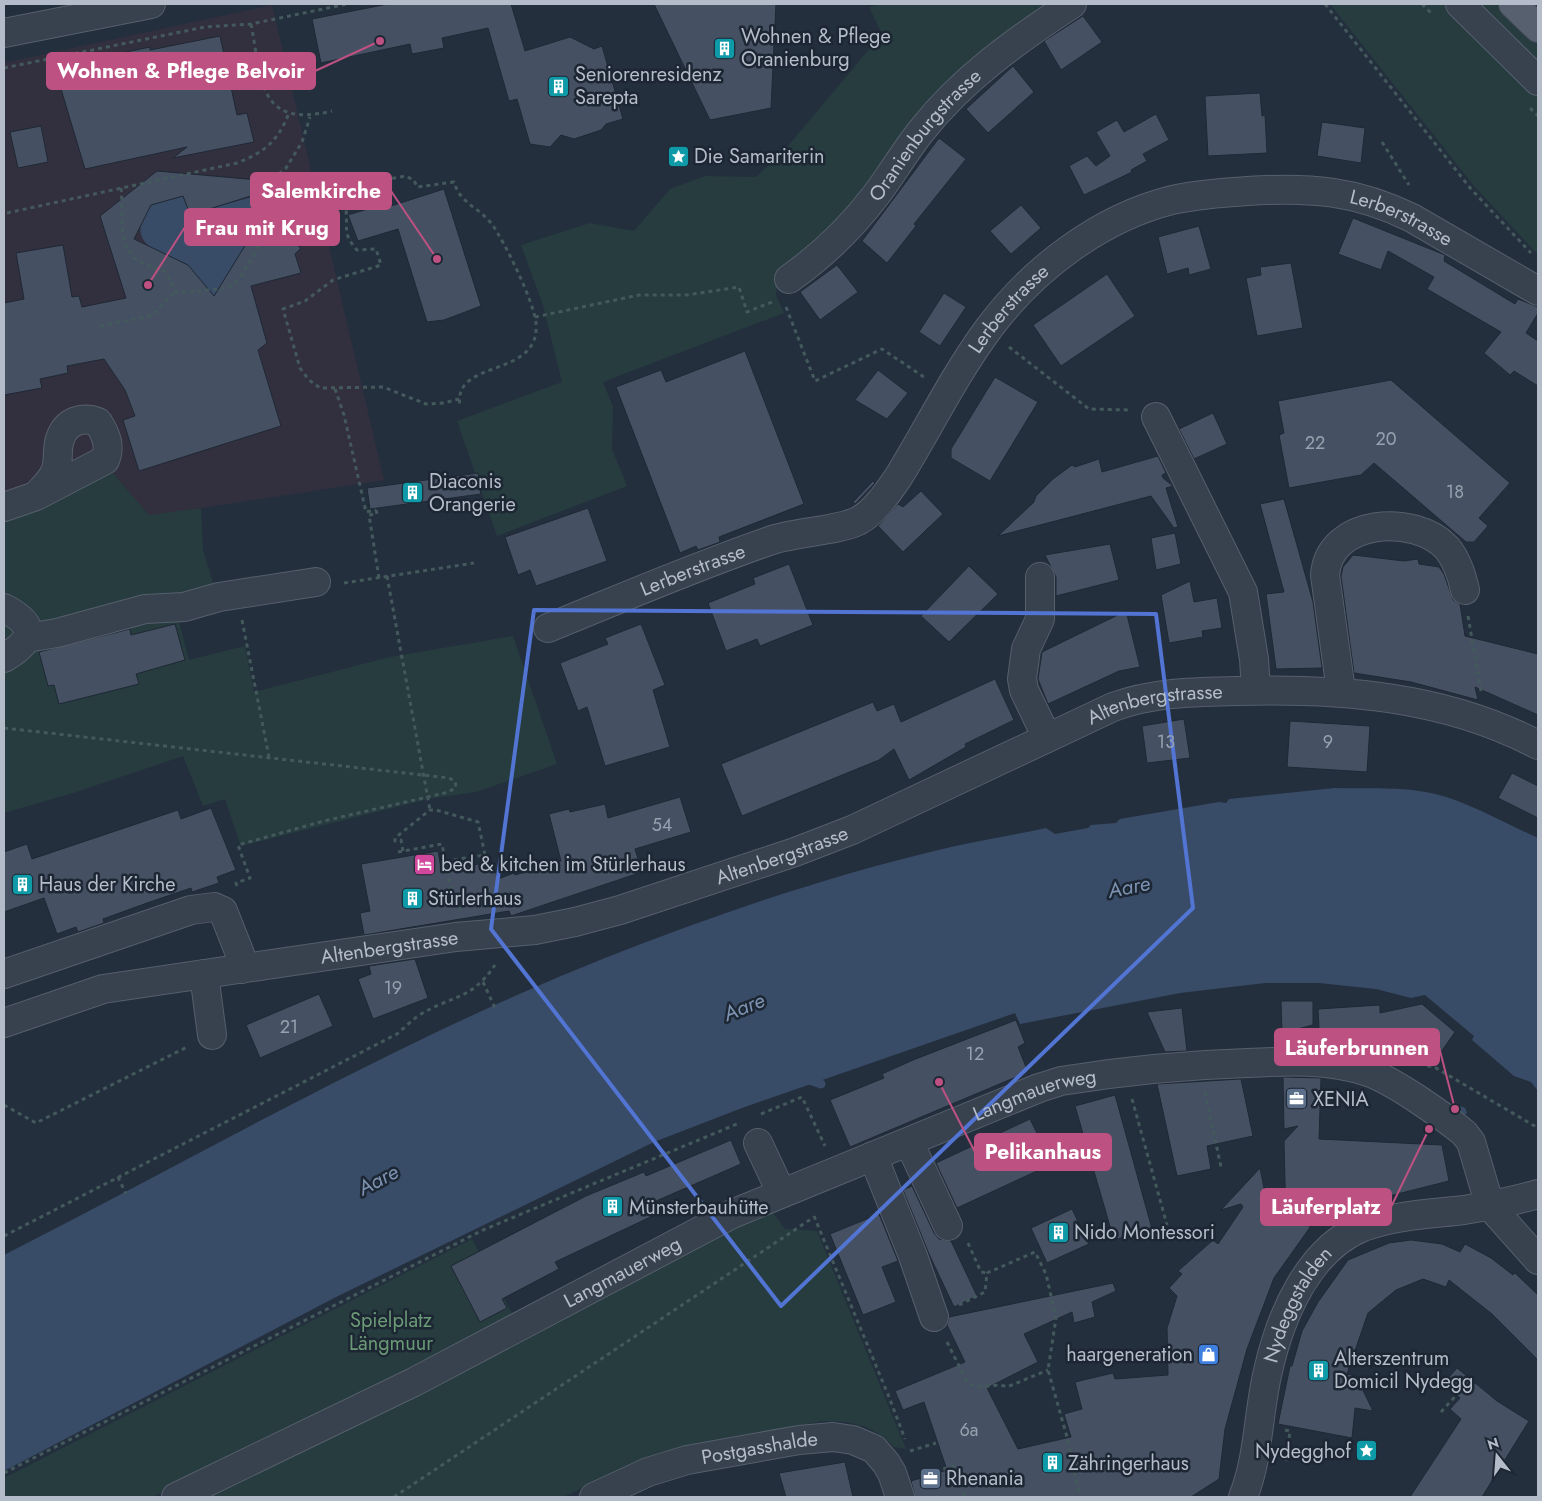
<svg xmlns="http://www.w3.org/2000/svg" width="1542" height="1501" viewBox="0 0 1542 1501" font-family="Jost,sans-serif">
	<rect width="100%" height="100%" fill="#242f3e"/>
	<path fill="#32303f" d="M272 5 384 480 149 516 103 461 4 506V63Z"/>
	<path fill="#263c3f" d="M880 4H1052L837 226 778 273 776 295 784 313 603 382 613 407 612 449 627 486 497 536 457 421 562 382 543 305 521 245 590 223 634 231 670 189 705 176 756 177 782 153 882 34 869 7Z
		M1330 4H1510L1538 30V255L1474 186Z
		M104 463 149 515 201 508 203 550 217 596 175 606 189 660 245 646 254 692 390 657 513 636 557 764 476 792 428 799 241 846 225 799 203 806 183 756 73 793 4 813V508Z
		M770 1213 774 1214 785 1229 817 1231 906 1449 894 1447 884 1437 866 1427 847 1422 824 1421 699 1443 662 1452 623 1468 563 1497H200L736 1222Z
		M472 1239 514 1317 153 1497H4V1478Z"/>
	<path fill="#394c67" d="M183 196 188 210 193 213 252 197 259 198 263 204 264 214 223 282 217 307 193 275 188 265C173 257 136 249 141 226 142 219 147 212 151 205Z
		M1335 788C1368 789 1403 786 1435 794 1469 802 1506 824 1538 838V1091L1531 1082 1514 1076 1472 1040 1474 1036 1425 995 1411 998 1376 989 1319 983H1265L1180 993 1020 1024 1015 1013 742 1108 654 1142 336 1297 4 1471V1255C202 1154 397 1041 605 958 717 914 834 874 951 847 982 840 1014 835 1046 828L1055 834 1088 828 1091 825 1116 823 1120 819 1219 802 1226 803 1229 799Z
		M1453 1103 1465 1108 1467 1113 1464 1115 1451 1106Z"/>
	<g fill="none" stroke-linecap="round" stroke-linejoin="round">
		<path stroke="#394c67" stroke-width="9" d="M804 1078 821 1084"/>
	</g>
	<path fill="#455162" stroke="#1f2835" d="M388 4H511L525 51 570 37 594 49 602 46 623 119 606 124 601 130 574 139 561 135 550 147 530 144 517 99 509 101 488 28 442 38 444 48 412 54 410 44 321 63 312 19Z
		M654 4H776L771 108 710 120Z
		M1083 16 1102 42 1061 70 1044 41Z
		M220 36 237 115 247 113 254 142 173 158 187 147 85 169 55 69 117 54 150 47V50Z
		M1013 66 1034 92 988 133 966 109Z
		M1260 93 1262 116 1265 115 1267 153 1208 156 1205 96Z
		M1156 114 1169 140 1143 154 1147 161 1131 170 1132 172 1084 195 1069 166 1087 156 1096 166 1110 156 1096 132 1117 120 1124 132Z
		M1322 122 1365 128 1361 163 1317 156Z
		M41 126 48 162 18 168 10 132Z
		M939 138 966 159 914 224 916 226 887 263 862 241Z
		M157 171 292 183 200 212 190 214 183 196 151 205 134 239 188 265 214 296 280 189 294 243 301 248 295 254 301 273 251 286 267 343 258 350 281 426 139 471 123 420 135 416 125 390 104 359 67 366 68 373 40 379 42 388 4 395V303L24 299 16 253 63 245 72 297 79 296 82 307 126 298 100 216Z
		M444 189 481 306 444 320 427 322 398 229 358 241 348 215 384 204 391 206Z
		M1021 205 1041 228 1011 254 990 231Z
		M1353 218 1445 255 1444 261 1515 304 1518 299 1538 307V313L1526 333 1538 341V386L1514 371 1510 375 1484 353 1501 332 1427 289 1434 277 1388 251 1381 270 1338 254Z
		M1199 226 1211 269 1189 275 1188 268 1167 274 1158 237Z
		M1291 263 1303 328 1257 336 1246 278 1261 275 1260 267Z
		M837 265 858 292 820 320 800 292Z
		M1107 274 1135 316 1061 366 1033 325Z
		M944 293 966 307 940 346 919 332Z
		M745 351 804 504 719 537 720 542 698 550 696 546 680 553 616 387 661 370 666 382Z
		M878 370 908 393 887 419 855 400Z
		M995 377 1038 402 990 481 951 458V449Z
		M1391 380 1510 483 1479 518 1488 526 1474 542H1466L1374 463 1361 475 1289 488 1279 435 1284 433 1278 401Z
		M1213 413 1227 444 1194 459 1179 429Z
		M1158 456 1166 473 1162 475 1163 478 1173 486 1166 488 1178 527 1174 528 1151 496 998 536 1034 502 1036 496 1053 479 1072 465 1075 467 1099 459 1102 472Z
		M478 473 481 494 370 509 367 488Z
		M873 481 875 483 855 504 853 502Z
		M921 491 943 514 903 552 878 526 898 504 903 507Z
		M1284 499 1313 602 1322 668 1276 669 1266 594 1284 592 1260 504Z
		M588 508 607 561 536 586 530 570 518 575 505 537Z
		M1175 533 1181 564 1156 570 1151 538Z
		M1110 544 1119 580 1056 596V577L1045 555Z
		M1353 555 1404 561 1418 559 1419 564 1439 567 1444 574 1453 600 1460 604 1465 636 1538 654V715L1475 687 1478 700 1411 682 1354 673 1341 576 1343 567Z
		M789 564 813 625 760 646 757 639 726 651 708 603 755 584 753 578Z
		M969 566 998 594 949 642 921 616Z
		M1190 581 1194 602 1217 598 1222 628 1202 631 1203 637 1169 643 1161 595Z
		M1126 611 1140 667 1119 671 1048 704 1038 679 1042 652Z
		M175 624 185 660 136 674 139 684 59 704 54 685 48 686 39 652 130 629 131 635Z
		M641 624 665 685 653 690 670 747 605 766 587 707 578 711 560 663 608 644 605 638Z
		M995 679 1014 720 965 744 966 747 909 780 894 749 879 760 742 816 721 764 873 702 877 711 894 704 901 722Z
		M1184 719 1190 758 1147 763 1142 726Z
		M1290 721 1370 726 1367 772 1287 767Z
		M1512 773 1538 786V818L1498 798Z
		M680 797 691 832 635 849 642 872 511 916 509 911 364 935 360 913 370 911 361 864 438 851 441 868 459 864V867L492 862 498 879 514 873 515 875 561 861 549 814 569 809 570 812 605 804 608 818Z
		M211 808 236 870 217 877 219 883 192 892 191 888 147 903 103 919 104 923 78 932 76 927 57 934 44 898 4 912V852L27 844 32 859 178 810 181 819Z
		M415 959 428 998 373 1019 358 979 371 974 369 966Z
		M319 994 333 1026 260 1058 246 1025Z
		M1281 1001H1313V1025L1282 1033Z
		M1422 1004 1455 1032 1436 1059 1382 1046 1320 1047 1318 1009 1380 1005V1013Z
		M1182 1008 1187 1051 1165 1052 1147 1012Z
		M1016 1020 1025 1043 1018 1047 1028 1072 850 1147 830 1100 884 1078 882 1074 913 1060Z
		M1283 1077 1321 1078 1319 1139 1442 1145 1449 1181 1286 1222 1284 1141 1298 1126 1284 1129Z
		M1241 1079 1253 1136 1207 1146 1211 1169 1177 1176 1157 1084Z
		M1115 1095 1152 1229 1114 1240 1075 1106Z
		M1030 1119 1052 1164 957 1208 936 1163Z
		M731 1140 741 1164 656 1201 661 1212 555 1262 559 1269 502 1299 507 1308 480 1322 451 1266 586 1196 644 1172 646 1176Z
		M1260 1168 1271 1223 1311 1226 1274 1278 1247 1349 1225 1429 1219 1479 1191 1497H915L911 1481 947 1470 924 1402 903 1410 895 1391 965 1362 947 1325 949 1317 1113 1283 1116 1291 1092 1302 1095 1317 1074 1323 1072 1312 1024 1334 1038 1362 987 1388 1018 1449 1071 1437 1064 1414 1082 1409 1075 1382 1113 1373 1115 1379 1168 1375 1167 1328 1177 1296 1169 1288 1182 1274 1178 1271 1213 1240 1218 1244 1243 1207 1241 1204 1221 1210Z
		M912 1186 934 1233 939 1239 951 1241 977 1296 954 1307 929 1254 903 1190Z
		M1072 1209 1089 1244 1047 1263 1031 1228Z
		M879 1214 898 1261 882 1267 896 1302 863 1315 830 1234Z
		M1411 1240 1442 1244 1460 1252 1465 1244 1491 1258 1513 1275 1515 1273 1538 1295V1360L1492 1314 1449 1280 1446 1287 1423 1279 1396 1290 1368 1313 1347 1374 1356 1376 1373 1411 1355 1408 1352 1438 1278 1424 1290 1366H1292L1302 1331 1318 1302 1348 1260 1389 1243Z
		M1457 1368 1497 1401 1529 1421 1482 1497H1410L1461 1419 1450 1409 1460 1398 1443 1384Z
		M845 1462 853 1497H786L779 1473Z"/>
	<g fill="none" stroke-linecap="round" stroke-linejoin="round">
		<defs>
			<g id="minor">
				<path d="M1460 4 1538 81"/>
				<path d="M4 33 151 4"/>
				<path id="s1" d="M789 279C823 255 851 228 876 195 892 174 905 151 922 130 963 78 1017 40 1072 4"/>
				<path d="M1156 417 1243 592 1254 659 1256 690"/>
				<path d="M4 507 36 496 105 460C111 446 106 435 98 422 82 416 66 421 60 439 56 450 60 464 54 474 50 482 42 489 36 496"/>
				<path d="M1040 577V619L1026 649 1022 679 1024 690 1047 738"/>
				<path d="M4 608C37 625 35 640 4 658"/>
				<path id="s2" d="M548 628C622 598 696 566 772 540 797 532 837 531 858 521 875 512 888 492 899 476 929 427 955 374 989 328 1033 269 1100 218 1172 200 1197 194 1222 193 1247 191 1309 187 1355 190 1412 218L1538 291"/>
				<path d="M27 638 57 633 145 609 184 607 219 597 316 582"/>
				<path d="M1341 691 1325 575C1329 519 1414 513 1447 548 1457 560 1462 576 1465 590"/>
				<path d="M4 974 191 910 214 907 223 911 240 954 242 969"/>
				<path d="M204 974 212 1035"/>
				<path id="s3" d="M4 1023 103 989 456 937 535 930 575 922 620 910 795 852 852 830 1113 707C1154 692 1194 692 1236 691 1340 688 1445 696 1538 745"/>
				<path d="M909 1142 948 1226"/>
				<path d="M758 1143 781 1192"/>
				<path d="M873 1156 913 1256 934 1317"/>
				<path id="s4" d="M176 1497 414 1382 732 1214 1039 1088 1061 1081C1122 1071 1185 1065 1247 1063 1288 1061 1328 1059 1368 1072 1394 1081 1442 1115 1464 1133L1471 1142 1490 1206 1538 1260"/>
				<path id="s5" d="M594 1497 648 1472 687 1460 799 1440 833 1437 853 1440 874 1449 886 1463 892 1473 900 1497"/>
				<path id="s6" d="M1243 1497C1259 1458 1258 1412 1268 1371 1280 1317 1308 1249 1363 1227 1396 1215 1430 1214 1464 1210 1489 1206 1514 1201 1538 1194"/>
			</g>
			<path id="major" d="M1513 4 1538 28"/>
		</defs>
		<use href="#minor" stroke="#565f6c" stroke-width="30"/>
		<use href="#major" stroke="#414a57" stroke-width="30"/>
		<path stroke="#44595c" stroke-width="3" stroke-dasharray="4 4" stroke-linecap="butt" d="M1325 4 1471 189 1531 253
			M1422 4 1433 15
			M251 24C262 79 257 129 332 111
			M4 68 205 27 251 24 347 4
			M1530 108 1538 116
			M1382 142 1409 185
			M341 187C342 194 345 202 346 210 348 229 342 233 357 250L376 249 381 265 333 280 305 301 283 309 300 368 309 380 320 388 383 387 426 404 444 403 459 399
			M121 188C124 212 116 246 138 261 147 267 158 267 167 273L174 290 178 293 229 288 239 279 256 251 275 207 287 198 405 176 414 180 417 187 454 182C460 203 478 207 491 223 504 240 534 302 536 323 541 379 452 358 460 406
			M275 207 267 184 286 168 302 142 310 117
			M7 213 237 163C265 152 278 141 289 113
			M786 307 815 381 882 349 924 377
			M535 317 639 295H687L739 287 747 312 772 302
			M100 326 151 316 176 291
			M1009 347 1089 409 1129 410
			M335 389 344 415 366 512 376 510
			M376 510 377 514 369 515 379 578
			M387 576 430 810
			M344 583 474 563
			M1468 616 1481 691
			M242 620 269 757
			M4 728 449 778 455 781 456 787 449 792 324 821 238 845 250 878 236 883 237 886
			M403 851 401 840 395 841V838L430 810H436L478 822 485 855 446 861
			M398 852 442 844 451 890 457 895 460 910
			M483 982 496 1010
			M1412 1061 1436 1068 1538 1128
			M1205 1092 1221 1167
			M1132 1099 1167 1225
			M4 1105 36 1123 187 1047
			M761 1114 802 1097 825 1146
			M118 1177 126 1194
			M814 1216 889 1397 905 1439
			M4 1236 397 1034C404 1028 411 1021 418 1016 450 995 470 1002 495 965
			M968 1243 981 1272 987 1273
			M959 1305 985 1292 987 1273 1035 1252 1046 1274 1056 1318 1048 1370 1067 1437 1080 1497
			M947 1342 966 1380C978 1394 992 1381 1007 1387L1048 1370
			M1441 1412 1460 1391
			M1285 1430 1290 1431 1286 1461
			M910 1451 936 1443
			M4 1473 483 1230 737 1124
			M920 1475 955 1466 965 1497
			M394 1497 814 1217"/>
		<use href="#minor" stroke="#38414e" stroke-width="28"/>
		<use href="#major" stroke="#56606e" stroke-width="28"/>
	</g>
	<path fill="none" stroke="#5274d3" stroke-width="4" stroke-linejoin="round" d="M534 610 1156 614 1193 908 781 1306 491 929Z"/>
	<defs>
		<symbol id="building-square" viewBox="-11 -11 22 22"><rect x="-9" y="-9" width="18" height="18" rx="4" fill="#0f9aa8" stroke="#1d2633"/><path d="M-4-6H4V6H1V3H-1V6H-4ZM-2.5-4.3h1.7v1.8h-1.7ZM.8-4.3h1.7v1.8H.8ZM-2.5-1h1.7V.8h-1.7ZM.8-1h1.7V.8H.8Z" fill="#fff"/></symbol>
		<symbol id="sight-square" viewBox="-11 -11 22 22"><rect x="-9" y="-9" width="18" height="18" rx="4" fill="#0f9aa8" stroke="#1d2633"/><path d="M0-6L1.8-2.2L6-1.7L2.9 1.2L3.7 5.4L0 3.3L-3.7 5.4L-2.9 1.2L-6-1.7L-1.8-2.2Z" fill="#fff"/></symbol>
		<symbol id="hotel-square" viewBox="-11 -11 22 22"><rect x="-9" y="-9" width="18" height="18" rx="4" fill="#d1479c" stroke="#1d2633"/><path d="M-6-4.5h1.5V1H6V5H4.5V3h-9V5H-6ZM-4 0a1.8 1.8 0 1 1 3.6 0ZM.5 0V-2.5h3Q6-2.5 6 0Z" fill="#fff"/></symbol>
		<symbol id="office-square" viewBox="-11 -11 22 22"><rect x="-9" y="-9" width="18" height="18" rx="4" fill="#5c6f8a" stroke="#1d2633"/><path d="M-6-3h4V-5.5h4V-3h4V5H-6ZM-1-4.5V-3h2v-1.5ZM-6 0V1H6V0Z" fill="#fff"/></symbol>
		<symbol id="shop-square" viewBox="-11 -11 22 22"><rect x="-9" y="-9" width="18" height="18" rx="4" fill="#3f7fe0" stroke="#1d2633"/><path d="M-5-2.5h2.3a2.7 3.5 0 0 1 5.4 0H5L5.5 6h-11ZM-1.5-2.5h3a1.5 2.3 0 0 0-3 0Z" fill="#fff"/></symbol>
	</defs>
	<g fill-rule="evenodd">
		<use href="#building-square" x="712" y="36" width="25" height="25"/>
		<use href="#building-square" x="546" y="74" width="25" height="25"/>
		<use href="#sight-square" x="666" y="144" width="25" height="25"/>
		<use href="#building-square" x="400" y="480" width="25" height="25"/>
		<use href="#hotel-square" x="412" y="852" width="25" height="25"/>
		<use href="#building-square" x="10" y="872" width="25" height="25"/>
		<use href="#building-square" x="400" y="886" width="25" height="25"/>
		<use href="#office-square" x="1284" y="1086" width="25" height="25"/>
		<use href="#building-square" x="600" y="1194" width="25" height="25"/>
		<use href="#building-square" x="1046" y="1220" width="25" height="25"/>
		<use href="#shop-square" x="1196" y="1342" width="25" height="25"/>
		<use href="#building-square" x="1306" y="1358" width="25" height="25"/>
		<use href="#sight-square" x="1354" y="1438" width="25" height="25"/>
		<use href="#building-square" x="1040" y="1450" width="25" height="25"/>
		<use href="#office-square" x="918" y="1466" width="25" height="25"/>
	</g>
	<g text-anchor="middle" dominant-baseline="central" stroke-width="5" stroke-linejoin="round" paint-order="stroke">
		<g font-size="18" fill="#98a1af">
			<text x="1386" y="439">20</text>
			<text x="1315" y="443">22</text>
			<text x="1455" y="492">18</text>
			<text x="1166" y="742">13</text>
			<text x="1328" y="742">9</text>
			<text x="662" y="825">54</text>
			<text x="393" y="988">19</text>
			<text x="289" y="1027">21</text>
			<text x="975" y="1054">12</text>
			<text x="969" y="1430">6a</text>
		</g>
		<g font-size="20" fill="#b4bcc9" stroke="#1d2633" text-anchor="start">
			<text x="741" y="36">Wohnen &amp; Pflege<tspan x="741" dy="23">Oranienburg</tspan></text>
			<text x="575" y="74">Seniorenresidenz<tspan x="575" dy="23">Sarepta</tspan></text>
			<text x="694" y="156">Die Samariterin</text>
			<text x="429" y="481">Diaconis<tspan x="429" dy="23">Orangerie</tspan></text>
			<text x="441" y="864">bed &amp; kitchen im Stürlerhaus</text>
			<text x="39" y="884">Haus der Kirche</text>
			<text x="428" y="898">Stürlerhaus</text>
			<text x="1313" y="1099">XENIA</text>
			<text x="629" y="1207">Münsterbauhütte</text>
			<text x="1074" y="1232">Nido Montessori</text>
			<text x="1193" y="1354" text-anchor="end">haargeneration</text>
			<text x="1334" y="1358">Alterszentrum<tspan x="1334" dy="23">Domicil Nydegg</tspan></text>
			<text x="1351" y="1451" text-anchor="end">Nydegghof</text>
			<text x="1068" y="1463">Zähringerhaus</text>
			<text x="946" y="1478">Rhenania</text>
		</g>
		<g font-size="20" fill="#b4bcc9" stroke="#1d2633">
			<text stroke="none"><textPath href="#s1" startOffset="199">Oranienburgstrasse</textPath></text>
			<text stroke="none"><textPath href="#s2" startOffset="1026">Lerberstrasse</textPath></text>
			<text stroke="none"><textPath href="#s2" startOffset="591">Lerberstrasse</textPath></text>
			<text stroke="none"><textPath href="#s2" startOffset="156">Lerberstrasse</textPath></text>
			<text stroke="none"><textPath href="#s3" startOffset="1204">Altenbergstrasse</textPath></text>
			<text stroke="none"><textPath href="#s3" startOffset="799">Altenbergstrasse</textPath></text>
			<text stroke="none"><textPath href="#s3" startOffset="394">Altenbergstrasse</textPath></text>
			<text stroke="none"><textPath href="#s4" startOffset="950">Langmauerweg</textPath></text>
			<text stroke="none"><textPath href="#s4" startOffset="500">Langmauerweg</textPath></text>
			<text stroke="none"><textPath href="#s6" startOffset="202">Nydeggstalden</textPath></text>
			<text stroke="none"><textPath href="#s5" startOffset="174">Postgasshalde</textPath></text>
		</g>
		<g font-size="20" fill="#6b9a76" stroke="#1d2633">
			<text x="391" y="1320">Spielplatz<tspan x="391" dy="23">Längmuur</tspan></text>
		</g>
		<g font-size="21" font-style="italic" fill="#7c92b1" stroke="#1d2633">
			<text transform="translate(1129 887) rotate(-11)">Aare</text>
			<text transform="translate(744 1007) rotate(-22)">Aare</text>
			<text transform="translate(378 1180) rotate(-28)">Aare</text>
		</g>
	</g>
	<path fill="none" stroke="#bd5182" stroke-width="2" d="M380 41L315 71M437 259L391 191M148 285L185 227M1455 1109L1439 1047M939 1082L975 1152M1429 1129L1391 1207"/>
	<g fill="#bd5182" stroke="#1d2633" stroke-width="2">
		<circle cx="380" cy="41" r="5"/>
		<circle cx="437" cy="259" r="5"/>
		<circle cx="148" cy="285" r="5"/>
		<circle cx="1455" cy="1109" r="5"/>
		<circle cx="939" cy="1082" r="5"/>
		<circle cx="1429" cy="1129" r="5"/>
	</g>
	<g fill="#bd5182" stroke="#bd5182" stroke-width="2">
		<rect x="47" y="53" width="268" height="36" rx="5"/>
		<rect x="251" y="173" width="140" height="36" rx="5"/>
		<rect x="185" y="209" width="154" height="36" rx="5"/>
		<rect x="1275" y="1029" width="164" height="36" rx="5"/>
		<rect x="975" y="1134" width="136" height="36" rx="5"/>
		<rect x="1261" y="1189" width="130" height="36" rx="5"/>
	</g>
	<g font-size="21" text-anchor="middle" font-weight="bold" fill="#fff">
		<text x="181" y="78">Wohnen &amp; Pflege Belvoir</text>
		<text x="321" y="198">Salemkirche</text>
		<text x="262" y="235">Frau mit Krug</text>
		<text x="1357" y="1055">Läuferbrunnen</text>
		<text x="1043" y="1159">Pelikanhaus</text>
		<text x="1326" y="1214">Läuferplatz</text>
	</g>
	<rect width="1542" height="1501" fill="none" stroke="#b4bcc9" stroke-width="10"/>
	<g transform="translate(1497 1456) rotate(343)" stroke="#1d2633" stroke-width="4" paint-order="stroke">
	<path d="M0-4L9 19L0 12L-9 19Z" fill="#b4bcc9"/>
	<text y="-8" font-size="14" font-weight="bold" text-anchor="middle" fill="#b4bcc9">N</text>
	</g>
</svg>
